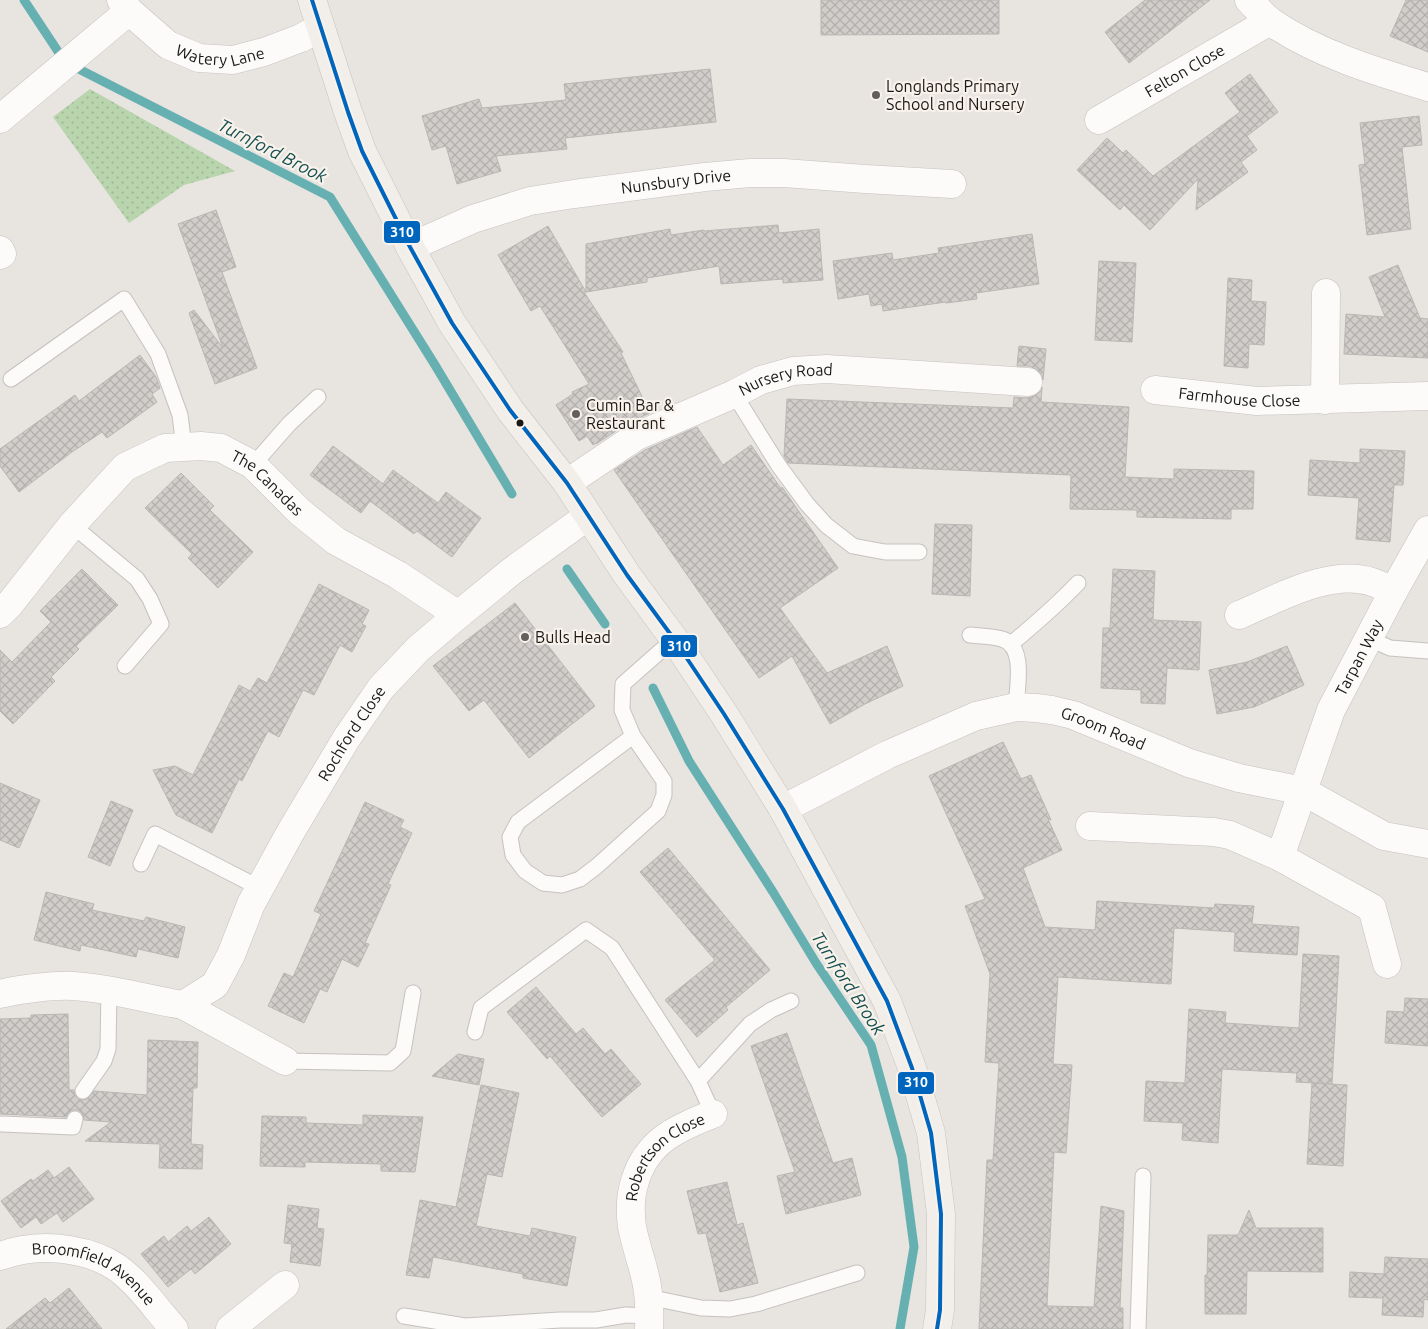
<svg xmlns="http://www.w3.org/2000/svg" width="1428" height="1329" font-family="Ubuntu,sans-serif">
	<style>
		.park { fill: url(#park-dots) }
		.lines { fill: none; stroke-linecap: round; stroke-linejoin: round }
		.stream { stroke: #66b0b1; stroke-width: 9 }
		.building { fill: url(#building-cross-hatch); stroke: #b9b6b3 }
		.service-casing { stroke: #c5c2bf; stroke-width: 17 }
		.minor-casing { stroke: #c5c2bf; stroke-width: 29 }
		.secondary-casing { stroke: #c5c2bf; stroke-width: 29 }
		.service { stroke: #fcfbfa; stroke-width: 15 }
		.minor { stroke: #fcfbfa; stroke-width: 28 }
		.secondary { stroke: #f2efea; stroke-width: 28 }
		.bus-1-casing { stroke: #f8f2eb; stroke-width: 8 }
		.bus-1 { stroke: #0065bd; stroke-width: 4 }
		.poi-dot { fill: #625f5c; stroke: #f8f2eb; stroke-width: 2 }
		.bus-dot { fill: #1a1815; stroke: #f8f2eb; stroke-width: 2 }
		.labels { text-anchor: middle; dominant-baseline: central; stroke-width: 4.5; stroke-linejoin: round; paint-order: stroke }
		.street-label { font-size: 16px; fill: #1a1815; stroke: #f8f2eb }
		.poi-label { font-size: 16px; fill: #1a1815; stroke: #f8f2eb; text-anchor: start }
		.water-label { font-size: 18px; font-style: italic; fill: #145051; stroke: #f8f2eb }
		.line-badge { stroke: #f8f2eb; stroke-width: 2 }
		.badge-label { font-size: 14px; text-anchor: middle; font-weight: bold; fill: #fff }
	</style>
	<defs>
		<pattern id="park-dots" width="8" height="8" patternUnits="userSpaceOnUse" patternTransform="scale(1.25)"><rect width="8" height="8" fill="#b9d5ad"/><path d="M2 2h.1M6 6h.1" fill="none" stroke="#9eb694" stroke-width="1.8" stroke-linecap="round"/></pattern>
		<pattern id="building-cross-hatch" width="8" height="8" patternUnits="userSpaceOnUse" patternTransform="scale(1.25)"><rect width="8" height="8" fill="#d0cdca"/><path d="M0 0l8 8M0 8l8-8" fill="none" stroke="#b2afad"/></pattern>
	</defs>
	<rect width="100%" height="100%" fill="#e8e4e0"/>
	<path class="park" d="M90 89 235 171 184 185 129 223 53 117Z"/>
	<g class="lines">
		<g class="stream">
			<path d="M24 0 65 62 330 197 435 365 512 494"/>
			<path d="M567 569 605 624"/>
			<path d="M653 688 689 761 773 892 816 963 871 1045 902 1157 914 1247 900 1329"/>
		</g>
	</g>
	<g class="building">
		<path d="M821 0H999V34L821 35Z"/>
		<path d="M1145 0H1210L1129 63 1105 32Z"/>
		<path d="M1406 0H1428V52L1390 36Z"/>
		<path d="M710 69 716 122 565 138 567 149 496 156 501 171 457 184 446 146 432 150 422 116 479 99 482 108 566 100 564 84Z"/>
		<path d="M1250 74 1278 112 1247 136 1257 150 1241 162 1248 172 1196 210 1198 179 1150 230 1124 205 1120 210 1077 170 1107 138 1123 153 1126 150 1153 176 1240 112 1225 93Z"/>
		<path d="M1419 116 1422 145 1402 147 1411 229 1367 235 1359 165 1365 164 1360 123Z"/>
		<path d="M216 210 236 267 222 272 257 368 215 384 189 313 194 310 223 348 178 224Z"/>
		<path d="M778 225 779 233 819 229 823 280 783 283V279L721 284 719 266 647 278V282L586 292V244L670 229 671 235 704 230V231Z"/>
		<path d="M548 226 586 292H584L623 352 621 353 650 413 628 423 596 444V443L593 445 587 436 579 441 556 405 573 394 572 392 589 384 540 306 531 311 498 255Z"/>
		<path d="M1032 234 1039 284 976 293 977 299 946 303V302L883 311 882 304 871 306 869 294 838 299 833 261 892 253 893 260 939 253 938 248Z"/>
		<path d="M1099 261 1136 263 1132 342 1095 340Z"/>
		<path d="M1398 265 1420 318 1428 319V358L1344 354 1346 314 1385 317 1369 277Z"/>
		<path d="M1228 278 1252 280 1251 301 1266 302 1264 345 1249 344 1248 368 1224 366Z"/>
		<path d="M1019 346 1046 349 1043 380 1042 375 1036 369 1029 366H1017Z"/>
		<path d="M140 355 156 377 160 388 152 394 157 402 107 438 102 432 72 452 19 492 0 466V449L75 395 79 401Z"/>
		<path d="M1042 387 1041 402 1129 407 1125 477 1174 479V469L1254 471 1253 509H1231V519L1137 517V510L1070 509 1071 475 788 463 784 456 787 399 1013 408 1014 397 1027 398 1034 396 1041 391Z"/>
		<path d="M697 427 723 465 751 445 782 490V487L838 568 780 608 827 673 887 646 903 686 865 704 830 724 792 656 759 678 614 470 645 450Z"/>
		<path d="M333 446 383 484 393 470 438 503 446 492 481 518 452 557 417 531 414 534 370 501 361 513 310 475Z"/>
		<path d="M1360 449 1405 451 1403 485H1394L1390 542 1356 539 1359 498 1308 495 1310 460 1360 463Z"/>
		<path d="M181 473 214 506 210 510 253 552 218 588 188 558 192 554 145 508Z"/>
		<path d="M935 524 972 525 970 596 932 594Z"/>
		<path d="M82 569 118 605 76 646 79 649 51 677 55 681 13 724 0 711V650L12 662 51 622 40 611Z"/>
		<path d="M1113 569 1155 571 1153 620 1201 622 1199 670 1167 668 1165 704 1141 703V690L1101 688 1103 628H1110Z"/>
		<path d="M319 584 369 610 362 624 366 626 352 652 340 645 314 695 303 690 279 737 268 731 242 781 239 779 212 833 176 815 153 770 175 766 193 775 239 685 250 691 258 678 267 683Z"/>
		<path d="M515 603 595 706 529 758 484 700 469 711 433 666Z"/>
		<path d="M1287 646 1304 685 1254 707 1217 714 1209 670 1247 662Z"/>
		<path d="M1003 742 1021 779 1031 775 1051 820 1048 819 1062 850 1023 868 1045 927 1095 930 1097 901 1214 908 1215 904 1254 906 1252 924 1299 927 1297 955 1234 951 1235 932 1174 928 1171 984 1058 977 1053 1064 1072 1065 1066 1153 1054 1152 1047 1306 1094 1307 1101 1206 1124 1211 1120 1308H1123V1329H979L987 1160H993L999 1063 985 1062 990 974 965 906 985 899 929 776Z"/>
		<path d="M0 783 40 800 19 848 0 840Z"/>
		<path d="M111 801 133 810 110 866 88 857Z"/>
		<path d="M365 802 404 820 400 827 412 833 388 884 391 885 365 943 369 944 358 967 342 959 327 992 320 989 304 1023 268 1006 284 973 293 977 321 914 314 911Z"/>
		<path d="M668 848 770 970 726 1007 728 1010 697 1037 665 1000 715 960 640 872Z"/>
		<path d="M46 892 94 904 92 910 144 921 146 917 185 927 178 958 138 949 136 957 81 945 80 951 34 940Z"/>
		<path d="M1303 954 1339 956 1332 1084 1296 1082 1297 1073 1222 1069 1218 1143 1182 1140 1183 1123 1144 1121 1146 1081 1185 1083 1189 1009 1226 1012 1225 1023 1299 1028Z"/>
		<path d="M536 987 576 1034 583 1028 605 1054 611 1049 641 1084 602 1117 550 1056 547 1059 507 1012Z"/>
		<path d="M1405 998 1428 999V1046L1385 1043 1387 1011 1404 1012Z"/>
		<path d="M68 1014 69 1090H74L75 1095 78 1099 82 1100 87 1099 94 1091 147 1095 148 1040 198 1042 197 1088H193L191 1144 203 1145 202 1169 159 1168 160 1144 85 1141 111 1122 84 1120 82 1113 78 1110H73L69 1112 66 1117 0 1114V1019L31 1018V1015Z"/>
		<path d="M787 1033 833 1163 852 1158 861 1195 786 1214 777 1176 795 1172 751 1046Z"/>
		<path d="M458 1054 484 1059 479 1085 432 1076Z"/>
		<path d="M1312 1083 1347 1085 1343 1166 1307 1164Z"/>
		<path d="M481 1085 519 1093 502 1177 487 1174 476 1226 530 1236 532 1228 576 1237 567 1286 523 1278V1274L433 1257 429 1278 406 1275 420 1200 456 1207Z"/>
		<path d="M363 1115 423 1117 415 1172 381 1171V1164L305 1162V1167L260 1166 262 1116 306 1117V1123L363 1125Z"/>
		<path d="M69 1167 94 1199 63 1222 57 1213 41 1224 36 1217 21 1228 1 1201 31 1179 33 1181 48 1170 54 1178Z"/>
		<path d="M727 1182 737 1225 743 1223 758 1283 720 1292 706 1233 698 1234 687 1191Z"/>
		<path d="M288 1205 319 1209 317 1228 324 1229 320 1266 290 1262 292 1244 284 1243Z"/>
		<path d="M1249 1210 1256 1228H1323V1272L1247 1271 1246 1314H1205V1275H1207L1208 1235H1238Z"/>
		<path d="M209 1217 231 1244 195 1274 191 1269 168 1287 141 1254 164 1236 168 1242 187 1226 191 1231Z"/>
		<path d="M1385 1257 1428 1259V1300L1424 1299 1423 1317 1382 1315 1383 1298 1349 1297 1350 1272 1384 1274Z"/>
		<path d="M69 1288 102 1329H6L45 1298 50 1303Z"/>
	</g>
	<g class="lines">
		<defs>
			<g id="service">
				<path d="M11 379 124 299 158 354 180 415 184 447"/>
				<path d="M734 394 779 466 807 504 826 525 853 546 885 552H919"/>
				<path d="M253 465 289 424 318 397"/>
				<path d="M72 525 137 579 150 599 161 624 125 666"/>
				<path d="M970 635C980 636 992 636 1002 639 1026 646 1017 687 1016 707"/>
				<path d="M1368 638 1390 648 1428 651"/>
				<path d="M1011 644C1035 624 1057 605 1078 583"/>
				<path d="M633 736 518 822 510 837 513 855 525 871 543 883 562 885 580 879 597 866 658 811 664 795V781L633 736 622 710 623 684 674 639"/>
				<path d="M141 864 155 834 260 888"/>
				<path d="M475 1032 481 1008 586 930 612 948 698 1081 713 1114"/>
				<path d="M285 1061 390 1063 403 1051 413 993"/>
				<path d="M698 1081 750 1024 771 1010 791 1001"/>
				<path d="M83 1091 104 1061 108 1049 109 990"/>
				<path d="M2 1124 73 1127 75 1119"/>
				<path d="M648 1297 701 1308 730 1309 756 1304 857 1273"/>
				<path d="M404 1316 465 1326 560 1320H596L626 1315 650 1316"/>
				<path d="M1138 1329 1143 1176"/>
			</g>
			<g id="minor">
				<path id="s1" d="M121 0 129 11 168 45 199 58 233 60 264 52 301 38 320 28"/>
				<path d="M1249 0C1256 7 1263 16 1271 22 1318 54 1374 71 1428 87"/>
				<path d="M0 119 129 11"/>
				<path id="s2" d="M1099 120 1270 21"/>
				<path id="s3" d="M410 247 473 219 530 201 574 194 705 177 750 173H784L865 179 952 184"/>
				<path d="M0 250 2 254 0 255"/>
				<path id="s4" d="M1155 390 1257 401 1428 396"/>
				<path d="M1325 400 1326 293"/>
				<path id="s5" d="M567 483 637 436 734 394 761 380 793 371 827 369 1028 382"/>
				<path id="s6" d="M0 614 9 605 72 525 125 467 165 448 201 446 221 448 253 465 300 512 336 541 398 575 458 615"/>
				<path d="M1239 615C1277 599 1330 568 1372 582 1379 584 1386 588 1393 592"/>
				<path id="s7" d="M783 809 887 755 976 716 1016 707 1036 708 1052 710 1073 715 1189 763 1239 778 1303 791 1384 836 1428 844"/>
				<path d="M1090 826 1214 832 1230 835 1280 857 1372 908 1387 964"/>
				<path id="s8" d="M1280 857 1331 710 1393 592 1428 530"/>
				<path id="s9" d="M0 994C20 989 53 985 73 986 110 988 146 999 183 1005L215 985 231 955 251 904 290 833 346 739 381 688 418 649 458 615 512 571 588 516"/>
				<path d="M183 1005 285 1061"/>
				<path id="s10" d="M0 1256C7 1254 15 1251 23 1250 52 1245 91 1250 116 1267 138 1282 156 1309 174 1329"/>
				<path d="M230 1329 285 1285"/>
				<path id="s11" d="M649 1329C650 1310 649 1290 644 1272 640 1257 635 1242 632 1227 630 1212 630 1196 635 1181 647 1141 677 1128 713 1114"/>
			</g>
			<path id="secondary" d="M312 0 348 112 362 151 410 247 452 323 510 410 567 483 627 575 674 639 724 714 783 809 887 1001 912 1068 931 1133 941 1214 940 1310 937 1329"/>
		</defs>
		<use href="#service" class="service-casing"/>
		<use href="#minor" class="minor-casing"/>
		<use href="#secondary" class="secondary-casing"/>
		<use href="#service" class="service"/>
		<use href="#minor" class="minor"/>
		<use href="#secondary" class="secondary"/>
		<defs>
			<path id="bus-1" d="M312 0 348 112 362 151 410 247 452 323 510 410 567 483 627 575 674 639 724 714 783 809 887 1001 912 1068 931 1133 941 1214 940 1310 937 1329"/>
		</defs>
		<use href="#bus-1" class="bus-1-casing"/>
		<use href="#bus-1" class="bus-1"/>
	</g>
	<g class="poi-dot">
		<circle cx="876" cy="95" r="5"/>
		<circle cx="576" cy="414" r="5"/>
		<circle cx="525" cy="637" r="5"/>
	</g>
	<circle class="bus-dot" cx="520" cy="423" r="4.5"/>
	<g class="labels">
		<g class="street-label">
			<text stroke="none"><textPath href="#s1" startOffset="120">Watery Lane</textPath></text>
			<text stroke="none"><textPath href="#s2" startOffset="99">Felton Close</textPath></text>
			<text stroke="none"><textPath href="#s3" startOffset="276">Nunsbury Drive</textPath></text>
			<text stroke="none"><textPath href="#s5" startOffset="245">Nursery Road</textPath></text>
			<text stroke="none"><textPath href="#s4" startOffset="85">Farmhouse Close</textPath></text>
			<text stroke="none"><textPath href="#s6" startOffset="352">The Canadas</textPath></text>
			<text stroke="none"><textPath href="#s8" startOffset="215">Tarpan Way</textPath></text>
			<text stroke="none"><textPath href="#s7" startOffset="346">Groom Road</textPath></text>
			<text stroke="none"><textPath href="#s9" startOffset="510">Rochford Close</textPath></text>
			<text stroke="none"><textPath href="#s11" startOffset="189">Robertson Close</textPath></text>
			<text stroke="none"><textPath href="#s10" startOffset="102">Broomfield Avenue</textPath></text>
		</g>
		<g class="poi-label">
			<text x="886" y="86">Longlands Primary<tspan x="886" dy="18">School and Nursery</tspan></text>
			<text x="586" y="405">Cumin Bar &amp;<tspan x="586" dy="18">Restaurant</tspan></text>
			<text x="535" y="637">Bulls Head</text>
		</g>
		<g class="water-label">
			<text transform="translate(273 150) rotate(27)">Turnford Brook</text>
			<text transform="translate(849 983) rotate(57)">Turnford Brook</text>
		</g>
	</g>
	<g class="line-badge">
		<rect x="383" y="220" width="38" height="24" rx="5" fill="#0065bd"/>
		<rect x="660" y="634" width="38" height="24" rx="5" fill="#0065bd"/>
		<rect x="897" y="1071" width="38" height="24" rx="5" fill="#0065bd"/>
	</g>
	<g class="badge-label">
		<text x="402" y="237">310</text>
		<text x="679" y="651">310</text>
		<text x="916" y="1087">310</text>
	</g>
</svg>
